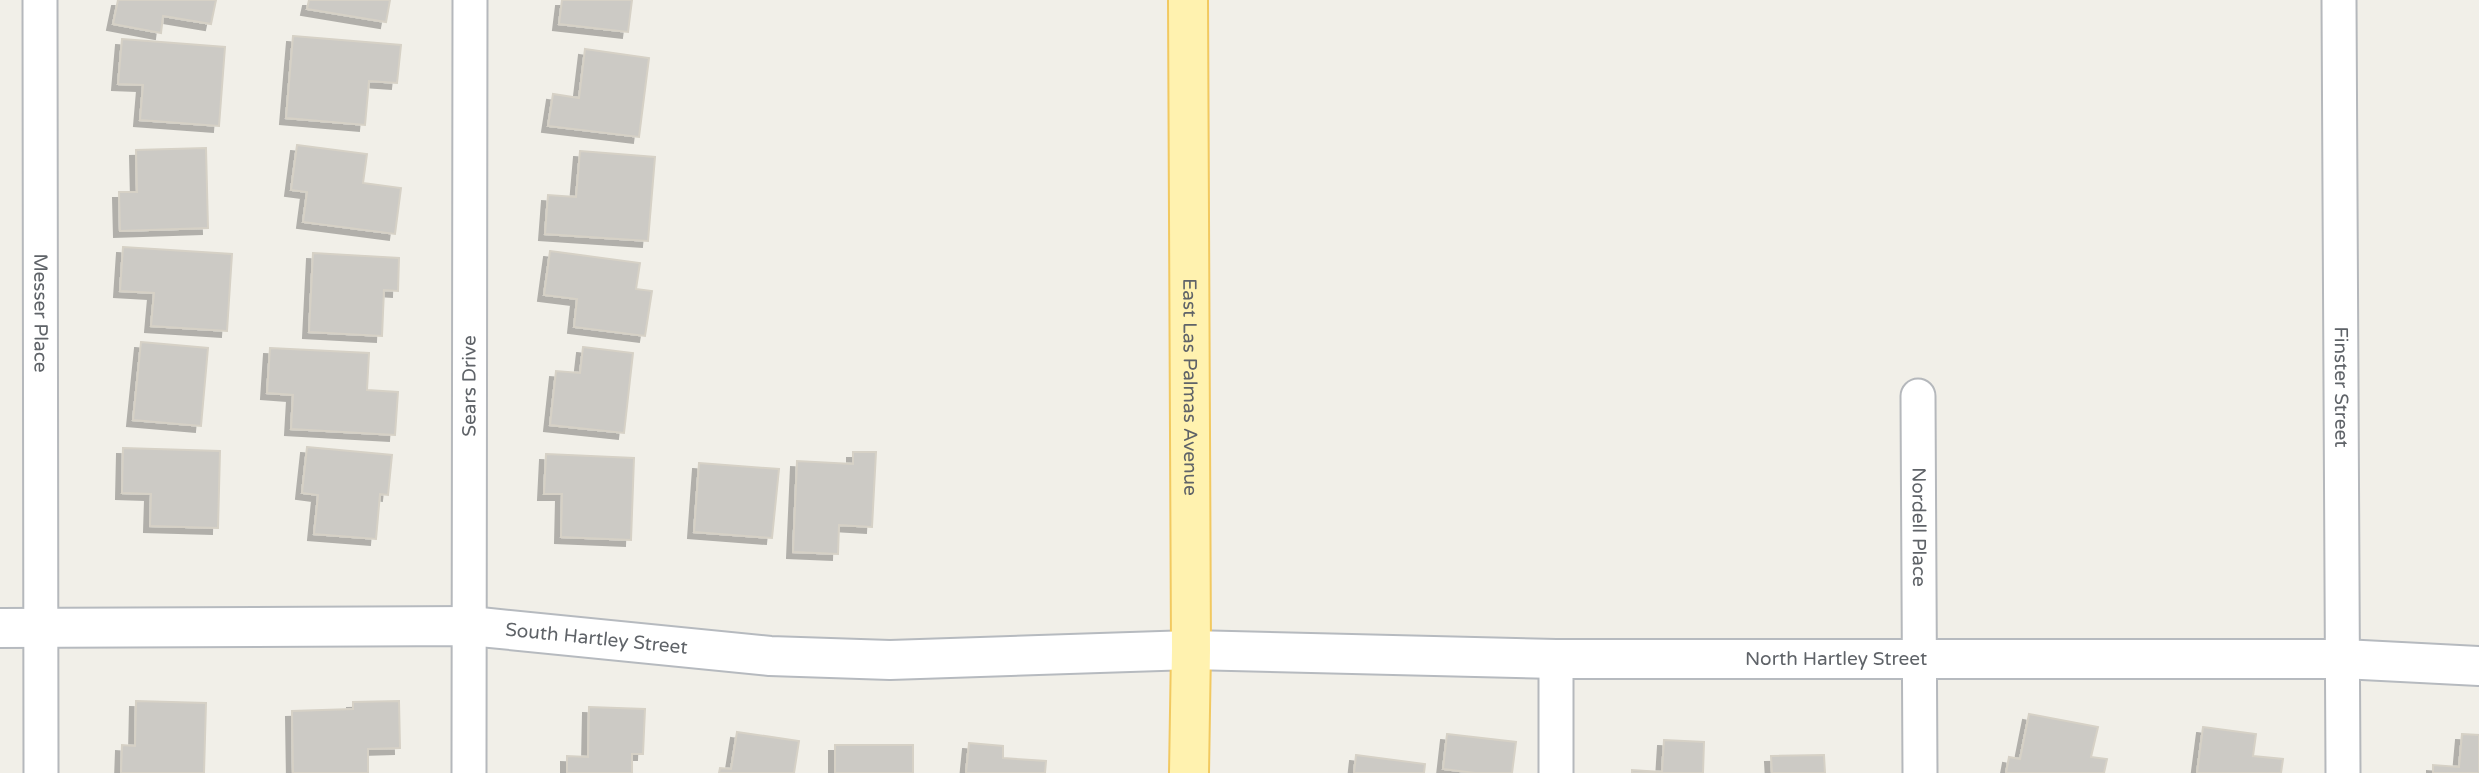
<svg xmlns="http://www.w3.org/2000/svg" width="2479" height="773" font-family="'Varela Round',sans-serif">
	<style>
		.building { fill: #cccac5; stroke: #d6d1c6; stroke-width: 2; filter: url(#shadow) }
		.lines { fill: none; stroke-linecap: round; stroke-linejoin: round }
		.street-casing { stroke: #b5b8bc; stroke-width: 37 }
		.secondary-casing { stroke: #b6babf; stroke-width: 42 }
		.primary-casing { stroke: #f2c960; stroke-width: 42 }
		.street { stroke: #fff; stroke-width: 33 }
		.secondary { stroke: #fff; stroke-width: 38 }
		.primary { stroke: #fff2af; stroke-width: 38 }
		.labels { text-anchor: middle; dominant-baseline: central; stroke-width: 6; stroke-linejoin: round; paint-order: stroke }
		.street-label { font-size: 19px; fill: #5f6368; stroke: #fff }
	</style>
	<defs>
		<filter id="shadow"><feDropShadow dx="-6" dy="6" stdDeviation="0" flood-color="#0004"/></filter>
	</defs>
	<rect width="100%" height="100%" fill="#f1efe8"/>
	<g class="building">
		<path d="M118 0H216L211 24 163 16 161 33 113 24Z"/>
		<path d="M309 0H390L386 22 307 9Z"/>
		<path d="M562 0H632L628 32 559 24Z"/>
		<path d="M293 36 401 45 397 83 369 81 365 125 286 118Z"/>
		<path d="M122 39 225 47 219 126 140 120 143 85 118 84Z"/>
		<path d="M585 49 649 58 639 137 548 126 553 94 579 98Z"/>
		<path d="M297 145 367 154 363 183 401 188 395 234 303 222 307 192 291 190Z"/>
		<path d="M206 148 208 228 120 231 119 192H137L136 150Z"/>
		<path d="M580 151 655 157 648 241 545 234 548 195 576 197Z"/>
		<path d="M123 247 232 254 227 331 151 326 154 293 120 291Z"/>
		<path d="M550 251 640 263 636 289 652 291 645 336 574 327 577 299 544 295Z"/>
		<path d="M313 253 399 258 398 291 384 290 382 336 309 332Z"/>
		<path d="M141 342 208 348 201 426 133 420Z"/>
		<path d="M583 347 633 353 624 433 550 425 556 371 580 373Z"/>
		<path d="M270 348 369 353 367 390 398 392 395 435 291 429 293 395 267 393Z"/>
		<path d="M307 447 392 455 388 495 380 494 376 539 314 534 318 495 302 493Z"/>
		<path d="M123 448 220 451 218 528 150 526 151 494 122 493Z"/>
		<path d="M853 452H876L872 527 839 525 838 554 793 552 797 461 853 464Z"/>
		<path d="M546 454 634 458 631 540 561 537 562 494H544Z"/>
		<path d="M699 463 779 469 772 538 694 532Z"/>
		<path d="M136 701 206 703 204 773H121L122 745 135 746Z"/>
		<path d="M399 701 400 748 368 749V773H293L292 711 353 709V702Z"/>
		<path d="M589 707 645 709 643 754H632V773H567V756L588 757Z"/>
		<path d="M2029 714 2098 727 2091 757 2107 759 2104 773H2006L2009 757 2020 759Z"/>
		<path d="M2203 727 2256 734 2253 756 2283 759 2281 773H2197Z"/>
		<path d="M737 732 799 741 794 773H719L720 768 731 769Z"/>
		<path d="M1447 734 1516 742 1512 773H1475L1443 769Z"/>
		<path d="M2462 734 2479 735V773H2433V765L2459 767Z"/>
		<path d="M1664 740 1704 742 1703 773H1632V770L1662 772Z"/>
		<path d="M969 743 1003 746V758L1046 761 1045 773H966Z"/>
		<rect x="835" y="745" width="78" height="28"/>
		<path d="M1356 755 1425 764 1424 773H1354Z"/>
		<path d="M1824 755 1825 773H1772L1771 756Z"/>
	</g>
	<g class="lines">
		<defs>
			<g id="street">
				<path id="s1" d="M40 0 41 773"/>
				<path id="s2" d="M2339 0 2343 773"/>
				<path id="s3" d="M1918 396 1920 773"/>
				<path id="s4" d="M469 773 470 0"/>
				<path d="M1556 773V659"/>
			</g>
			<g id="secondary">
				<path id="s5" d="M0 628 470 626 770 656 890 660 1191 650 1556 659H2343L2479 666"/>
			</g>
			<g id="primary">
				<path id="s6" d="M1188 0 1191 650 1189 773"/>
			</g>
		</defs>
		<use href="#street" class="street-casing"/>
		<use href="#secondary" class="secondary-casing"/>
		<use href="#primary" class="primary-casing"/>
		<use href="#street" class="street"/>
		<use href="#secondary" class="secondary"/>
		<use href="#primary" class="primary"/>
	</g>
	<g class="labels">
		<g class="street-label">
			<text stroke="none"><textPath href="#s1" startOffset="313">Messer Place</textPath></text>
			<text stroke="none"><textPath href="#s2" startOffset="387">Finster Street</textPath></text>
			<text stroke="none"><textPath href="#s4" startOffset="387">Sears Drive</textPath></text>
			<text stroke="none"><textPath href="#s6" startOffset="387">East Las Palmas Avenue</textPath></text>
			<text stroke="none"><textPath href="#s3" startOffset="131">Nordell Place</textPath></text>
			<text stroke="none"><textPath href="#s5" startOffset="597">South Hartley Street</textPath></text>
			<text stroke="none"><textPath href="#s5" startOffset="1838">North Hartley Street</textPath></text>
		</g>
	</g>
</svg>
